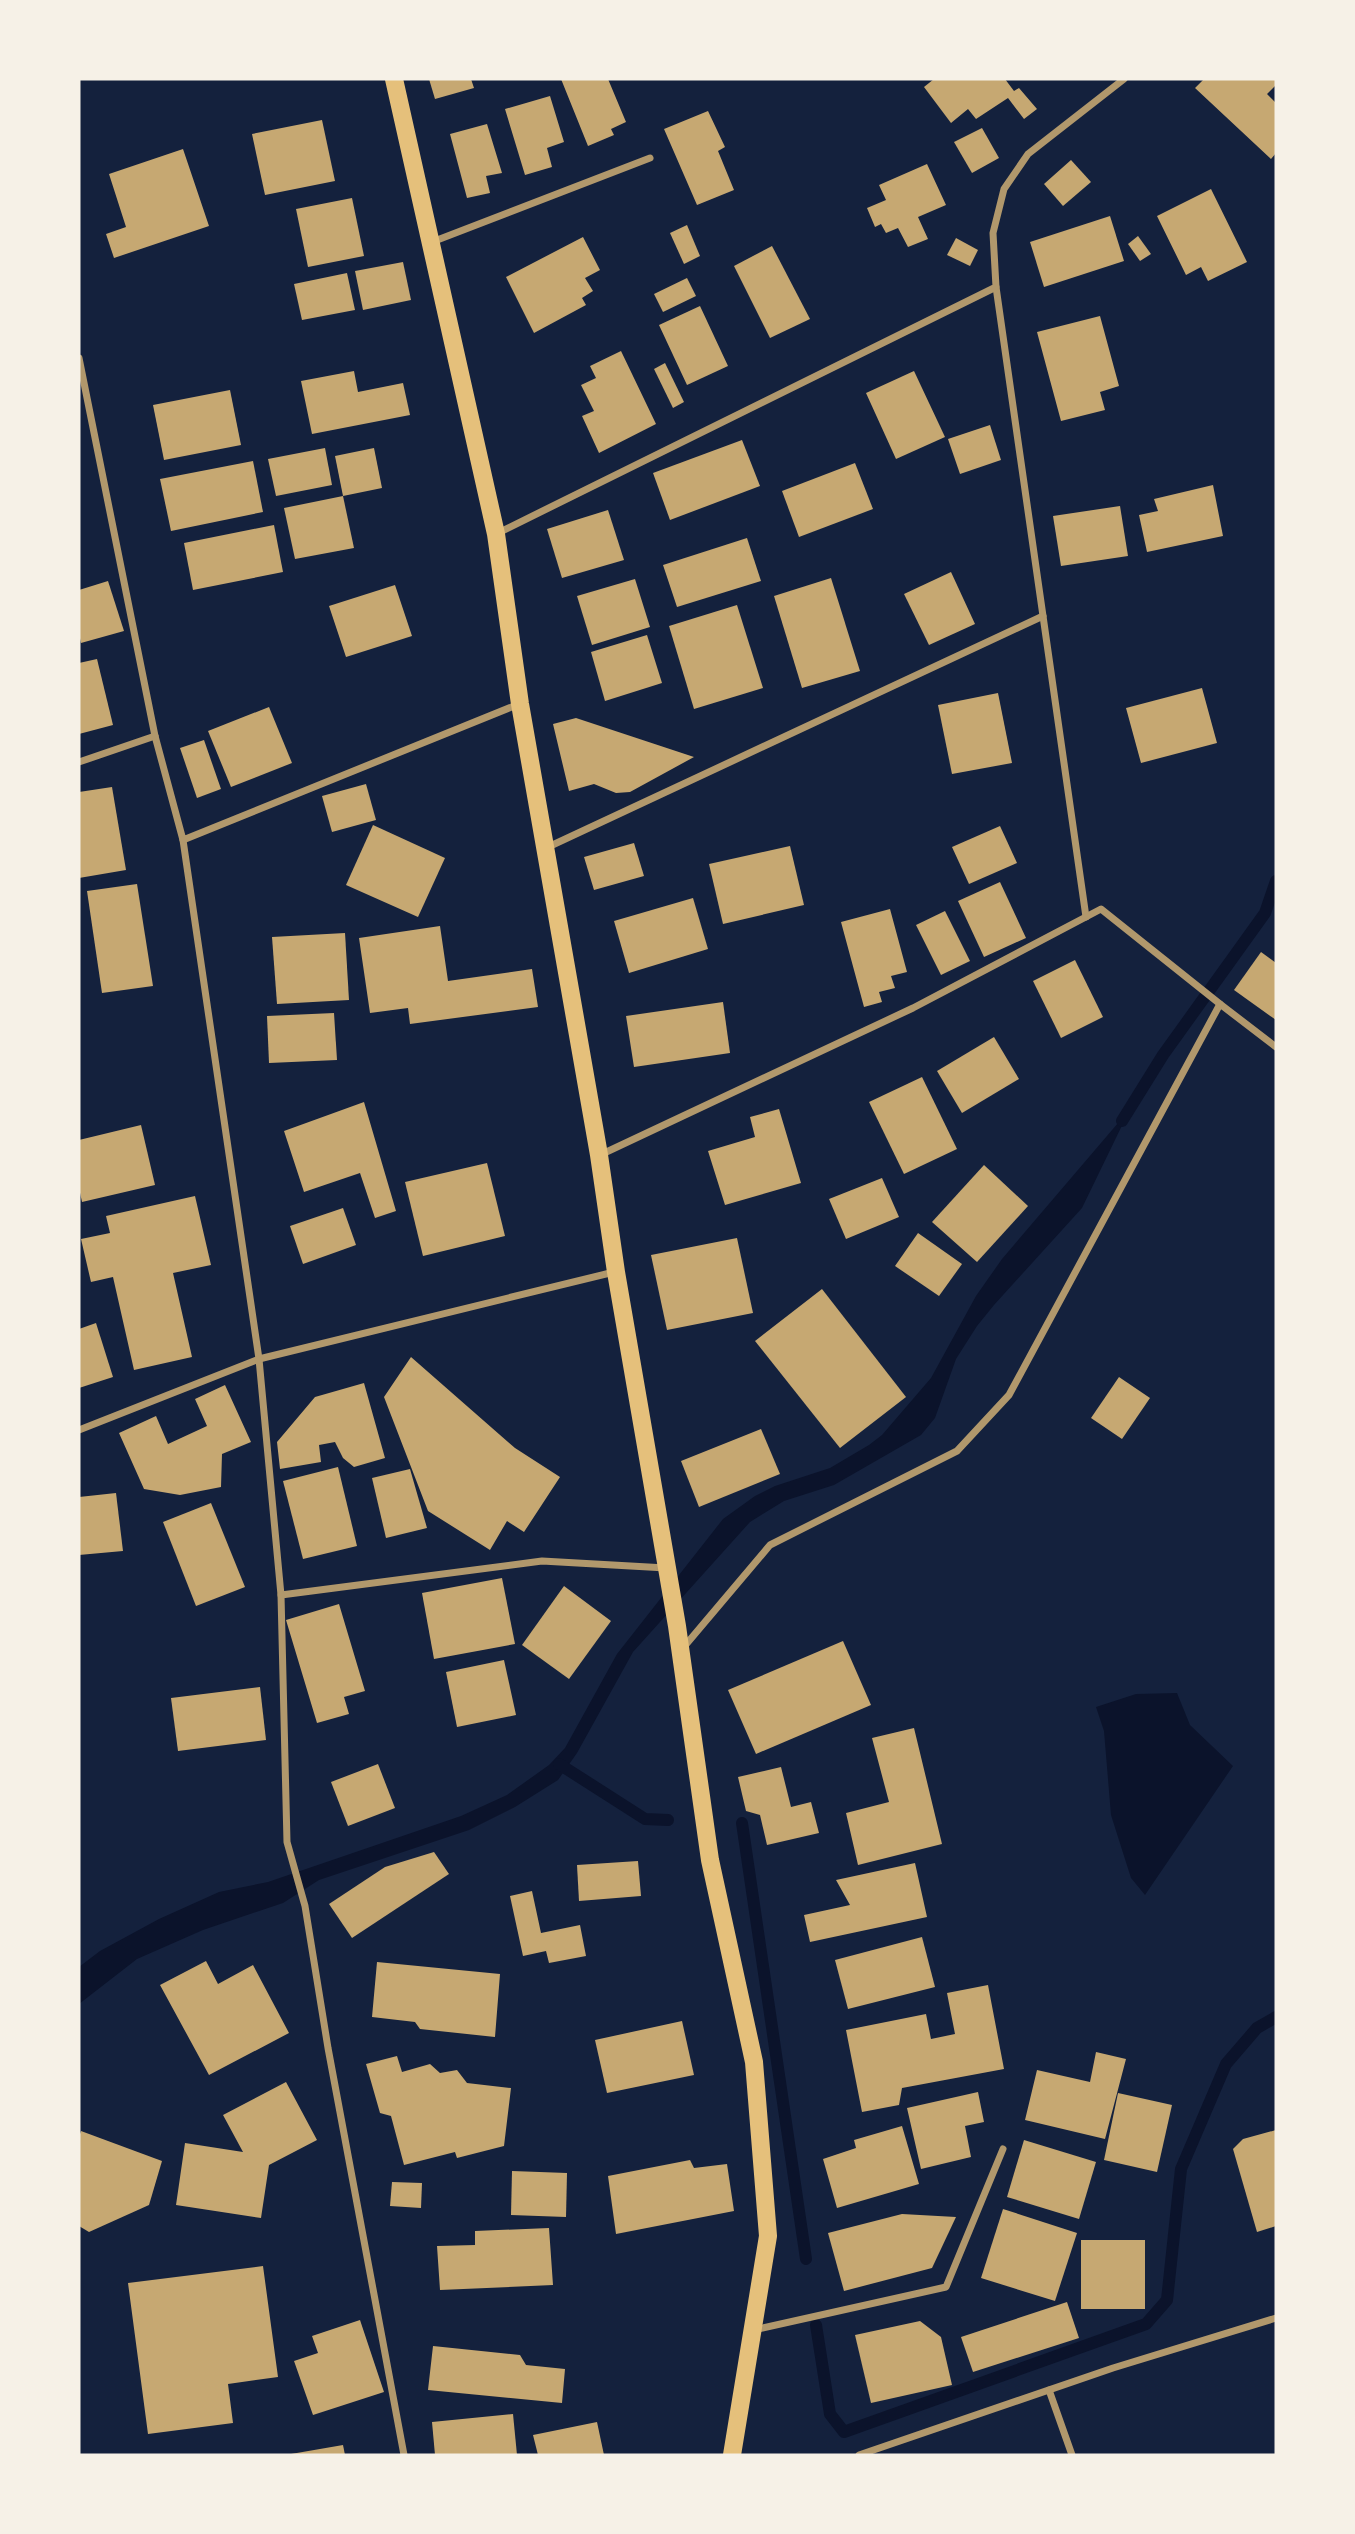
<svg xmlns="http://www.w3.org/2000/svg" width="1355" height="2534" font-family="'Roboto Serif',serif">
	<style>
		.water { fill: #0b132b }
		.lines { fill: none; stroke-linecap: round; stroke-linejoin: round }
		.stream { stroke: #0b132b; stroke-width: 12 }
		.building { fill: #c6a872 }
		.minor { stroke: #b1986c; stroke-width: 7 }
		.primary { stroke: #e5c07b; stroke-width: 18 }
	</style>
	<rect width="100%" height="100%" fill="#14213d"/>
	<g class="water">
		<path d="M1130 1109 1082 1208 994 1305 977 1326 956 1359 935 1418 921 1435 834 1485 784 1501 750 1522 633 1652 577 1753 558 1780 515 1807 469 1830 319 1880 283 1903 203 1930 137 1959 79 2004V1967L100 1951 159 1919 219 1892 268 1882 461 1816 507 1795 549 1765 565 1748 617 1654 723 1519 755 1496 775 1486 830 1468 869 1445 882 1435 931 1378 976 1296 1002 1259Z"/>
		<path d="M1177 1693 1190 1725 1233 1766 1145 1895 1131 1878 1111 1815 1104 1731 1096 1707 1136 1694Z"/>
	</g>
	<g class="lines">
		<g class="stream">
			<path d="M1122 1121 1163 1055 1265 913 1276 881"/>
			<path d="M559 1764 645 1819 668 1820"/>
			<path d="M742 1823 806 2259"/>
			<path d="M816 2325 830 2414 844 2432 1146 2324 1167 2300 1181 2169 1226 2064 1257 2028 1276 2017"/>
		</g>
	</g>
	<g class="building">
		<path d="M429 79H471L474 88 435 99Z"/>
		<path d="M561 79H608L626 122 611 129 614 135 588 146Z"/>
		<path d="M934 79H1005L1014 91 1019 88 1037 109 1024 119 1008 98 976 119 968 109 951 123 924 87Z"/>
		<path d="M1204 79H1276V85L1267 94 1276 103V153L1271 159 1195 88Z"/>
		<path d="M550 96 564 142 547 148 552 167 525 175 505 109Z"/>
		<path d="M708 111 725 147 718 151 734 190 697 205 664 129Z"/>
		<path d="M322 120 335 181 265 195 252 134Z"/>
		<path d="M487 124 502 173 486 176 490 193 467 198 450 134Z"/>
		<path d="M982 128 999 158 972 173 954 142Z"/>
		<path d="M183 149 209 226 114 258 106 234 126 227 109 174Z"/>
		<path d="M1071 160 1091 182 1063 206 1044 184Z"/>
		<path d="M927 164 946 205 918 217 928 239 908 247 898 228 886 233 881 224 875 227 867 208 886 200 879 185Z"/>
		<path d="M1211 189 1247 262 1208 281 1201 267 1186 275 1157 216Z"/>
		<path d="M352 198 364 256 308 267 296 209Z"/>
		<path d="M1110 216 1124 261 1044 287 1030 242Z"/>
		<path d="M687 225 700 256 684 264 670 233Z"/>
		<path d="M1138 236 1151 254 1140 261 1128 244Z"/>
		<path d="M583 237 600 270 585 278 593 291 582 298 586 305 534 333 506 277Z"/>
		<path d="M956 238 978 250 970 266 947 255Z"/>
		<path d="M772 246 810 319 770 338 734 266Z"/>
		<path d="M403 262 411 300 363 310 355 271Z"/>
		<path d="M347 273 355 310 302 320 294 284Z"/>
		<path d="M687 278 696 296 663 312 654 294Z"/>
		<path d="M700 306 728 366 687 385 659 325Z"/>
		<path d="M1100 316 1119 386 1100 392 1105 410 1061 421 1037 332Z"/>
		<path d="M621 351 656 424 599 453 582 416 594 411 581 385 596 378 590 366Z"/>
		<path d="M665 363 684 402 673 408 654 369Z"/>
		<path d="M354 371 358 392 403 383 410 415 312 434 301 381Z"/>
		<path d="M914 371 945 437 896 459 866 393Z"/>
		<path d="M230 390 241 445 164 460 153 405Z"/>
		<path d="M990 425 1001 460 960 474 948 439Z"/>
		<path d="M742 440 760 486 670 520 653 473Z"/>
		<path d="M325 448 332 485 276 496 268 459Z"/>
		<path d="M374 448 382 488 343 496 335 456Z"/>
		<path d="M253 461 263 512 171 531 160 479Z"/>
		<path d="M855 463 873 509 799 537 782 491Z"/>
		<path d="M1213 485 1223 536 1147 552 1139 515 1158 511 1154 499Z"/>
		<path d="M343 496 354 548 295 559 284 508Z"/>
		<path d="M1120 506 1128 556 1061 566 1053 516Z"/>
		<path d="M608 510 624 560 562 578 547 529Z"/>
		<path d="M274 525 283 572 193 590 184 543Z"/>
		<path d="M747 538 761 581 677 607 663 565Z"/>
		<path d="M951 572 975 624 929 645 904 594Z"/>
		<path d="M831 578 860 671 802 688 774 596Z"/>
		<path d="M635 579 650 627 592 645 577 596Z"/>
		<path d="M108 581 124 631 81 643 79 634V590Z"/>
		<path d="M395 585 412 636 346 657 329 606Z"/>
		<path d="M737 605 763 688 694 709 669 626Z"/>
		<path d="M647 635 662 683 605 701 591 652Z"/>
		<path d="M97 659 113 725 79 734V663Z"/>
		<path d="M1202 688 1217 743 1141 763 1126 708Z"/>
		<path d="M998 693 1012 763 952 774 938 705Z"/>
		<path d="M269 707 292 763 231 787 208 731Z"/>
		<path d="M576 718 694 757 630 792 616 793 594 784 569 791 553 724Z"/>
		<path d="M204 740 221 789 197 798 180 748Z"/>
		<path d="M366 784 376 820 332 832 322 796Z"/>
		<path d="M112 787 126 870 79 878V792Z"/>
		<path d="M373 825 445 858 418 917 346 885Z"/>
		<path d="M1000 826 1017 863 969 884 952 847Z"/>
		<path d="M634 843 644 876 594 890 584 857Z"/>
		<path d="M790 846 804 905 723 924 709 864Z"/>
		<path d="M1000 882 1026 938 984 957 958 901Z"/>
		<path d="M137 884 153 986 102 993 87 891Z"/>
		<path d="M693 898 708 949 629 973 614 921Z"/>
		<path d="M890 909 907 972 891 976 895 988 879 992 882 1002 864 1007 841 922Z"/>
		<path d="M945 911 970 961 941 975 916 925Z"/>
		<path d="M440 926 448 981 532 969 538 1007 410 1024 408 1008 370 1013 359 938Z"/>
		<path d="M345 933 349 1000 277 1004 272 937Z"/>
		<path d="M1261 952 1276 963V1020L1234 990Z"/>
		<path d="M1075 960 1103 1017 1061 1038 1033 981Z"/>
		<path d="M723 1002 730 1053 634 1067 626 1016Z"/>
		<path d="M334 1013 337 1060 269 1063 267 1016Z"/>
		<path d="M994 1037 1019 1079 962 1113 937 1071Z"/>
		<path d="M922 1077 957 1149 904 1174 869 1102Z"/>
		<path d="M364 1102 396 1211 375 1218 360 1173 304 1192 284 1131Z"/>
		<path d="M779 1109 801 1183 725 1205 708 1151 755 1137 750 1117Z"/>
		<path d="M141 1125 155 1185 82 1202 79 1188V1140Z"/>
		<path d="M487 1163 505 1236 423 1256 405 1182Z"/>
		<path d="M984 1165 1028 1206 977 1262 932 1222Z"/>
		<path d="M882 1178 899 1217 846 1239 829 1199Z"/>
		<path d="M195 1196 211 1265 173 1273 192 1357 134 1370 113 1277 91 1282 81 1239 110 1233 106 1216Z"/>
		<path d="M343 1208 356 1245 303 1264 290 1226Z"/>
		<path d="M918 1233 962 1264 939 1296 895 1266Z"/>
		<path d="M737 1238 753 1313 667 1330 651 1255Z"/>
		<path d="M822 1289 906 1397 840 1448 755 1341Z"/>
		<path d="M96 1323 113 1377 79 1388V1329Z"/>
		<path d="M411 1357 515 1448 560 1477 524 1532 507 1521 490 1550 428 1511 384 1397Z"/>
		<path d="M1119 1377 1150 1398 1122 1439 1091 1418Z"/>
		<path d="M364 1383 385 1458 354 1467 343 1458 335 1442 319 1445 321 1462 280 1469 277 1442 315 1397Z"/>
		<path d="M225 1385 251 1442 222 1454 221 1487 180 1495 144 1489 119 1433 156 1416 168 1444 207 1426 195 1399Z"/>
		<path d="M761 1429 780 1474 699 1507 681 1461Z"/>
		<path d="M338 1467 357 1546 303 1559 283 1481Z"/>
		<path d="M410 1469 427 1528 386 1538 372 1478Z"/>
		<path d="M116 1493 123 1551 79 1555V1497Z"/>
		<path d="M211 1503 245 1587 196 1606 163 1522Z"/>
		<path d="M502 1578 515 1644 434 1659 422 1593Z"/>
		<path d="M564 1586 611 1621 569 1679 522 1645Z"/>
		<path d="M339 1604 365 1691 344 1697 349 1714 317 1723 286 1620Z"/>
		<path d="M843 1641 871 1705 756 1754 728 1690Z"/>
		<path d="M504 1660 516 1715 457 1727 446 1672Z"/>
		<path d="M260 1687 266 1740 178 1751 171 1698Z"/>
		<path d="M914 1728 942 1844 858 1865 846 1813 889 1802 872 1738Z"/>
		<path d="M378 1764 395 1808 348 1826 331 1782Z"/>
		<path d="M781 1767 791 1807 811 1802 819 1833 767 1845 760 1815 746 1811 738 1777Z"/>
		<path d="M434 1852 449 1874 352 1938 329 1904 385 1867Z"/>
		<path d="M638 1861 641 1896 579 1901 577 1865Z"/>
		<path d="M915 1863 927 1917 810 1942 804 1915 850 1905 836 1880Z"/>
		<path d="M532 1891 541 1933 580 1925 586 1956 549 1963 546 1951 523 1956 510 1896Z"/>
		<path d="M922 1937 935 1987 848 2009 835 1960Z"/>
		<path d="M206 1961 218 1984 253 1965 289 2033 209 2075 160 1985Z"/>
		<path d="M377 1962 500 1974 495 2037 420 2029 415 2022 372 2017Z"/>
		<path d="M988 1985 1004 2069 902 2088 899 2105 862 2112 846 2030 926 2014 931 2039 955 2034 947 1993Z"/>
		<path d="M682 2021 694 2075 607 2093 595 2040Z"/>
		<path d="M1096 2052 1126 2059 1105 2139 1025 2120 1037 2070 1090 2082Z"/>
		<path d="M397 2056 402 2072 430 2064 440 2073 457 2070 467 2083 511 2088 504 2146 457 2158 455 2152 404 2165 391 2116 380 2113 366 2064Z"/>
		<path d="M286 2082 317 2140 269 2165 261 2218 176 2205 185 2143 243 2152 223 2115Z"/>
		<path d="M978 2092 984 2122 965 2126 971 2157 921 2169 907 2108Z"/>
		<path d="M1118 2093 1172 2105 1157 2172 1104 2160Z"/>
		<path d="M902 2126 919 2184 837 2208 823 2159 856 2148 854 2140Z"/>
		<path d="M1276 2130V2226L1257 2232 1233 2149 1243 2139Z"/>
		<path d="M81 2131 162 2161 149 2205 89 2232 79 2226V2137Z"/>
		<path d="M1024 2140 1096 2162 1079 2219 1007 2197Z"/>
		<path d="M690 2160 694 2168 727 2164 734 2211 616 2234 608 2176Z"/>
		<path d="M512 2171 567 2173 566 2217 511 2215Z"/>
		<path d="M392 2182 422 2183 421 2208 390 2206Z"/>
		<path d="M1003 2209 1077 2233 1055 2301 981 2278Z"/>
		<path d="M902 2214 956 2217 932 2268 844 2291 828 2233Z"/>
		<path d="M549 2228 553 2285 440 2290 437 2246 475 2245V2231Z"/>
		<rect x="1081" y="2240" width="64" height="69"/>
		<path d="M263 2266 278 2377 228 2384 233 2423 148 2434 128 2283Z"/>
		<path d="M1067 2302 1079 2338 973 2372 961 2337Z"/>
		<path d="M360 2320 384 2392 313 2415 294 2361 318 2353 312 2336Z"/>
		<path d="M920 2321 941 2337 952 2385 871 2403 855 2335Z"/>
		<path d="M433 2346 520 2355 526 2365 565 2369 562 2403 428 2390Z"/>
		<path d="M513 2414 517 2455H435L432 2422Z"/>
		<path d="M597 2422 604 2455H538L533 2435Z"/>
		<path d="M343 2445 345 2455H291V2454Z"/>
	</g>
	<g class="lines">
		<g class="minor">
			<path d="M432 242 650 158"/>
			<path d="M996 287 1086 917"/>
			<path d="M79 358 155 736 183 840 519 704"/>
			<path d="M496 534 996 287 993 233 1004 189 1028 154 1124 79"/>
			<path d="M79 762 155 736"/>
			<path d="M183 840 259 1359 281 1595 542 1561 666 1568"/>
			<path d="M546 848 1043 616"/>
			<path d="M600 1155 913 1008 1101 909 1220 1004"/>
			<path d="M79 1430 259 1359 614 1272"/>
			<path d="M281 1595 287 1842 305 1906 328 2048 404 2455"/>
			<path d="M683 1648 770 1545 957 1451 1009 1395 1220 1004 1276 1047"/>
			<path d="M754 2330 946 2287 1003 2149"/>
			<path d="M1049 2390 1072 2455"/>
			<path d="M859 2455 1113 2368 1276 2318"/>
		</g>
		<path class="primary" d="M394 79 496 534 520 704 599 1155 616 1272 677 1626 710 1860 754 2062 768 2236 732 2455"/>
	</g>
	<rect width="1355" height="2534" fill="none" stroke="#f6f1e7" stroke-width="161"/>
</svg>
